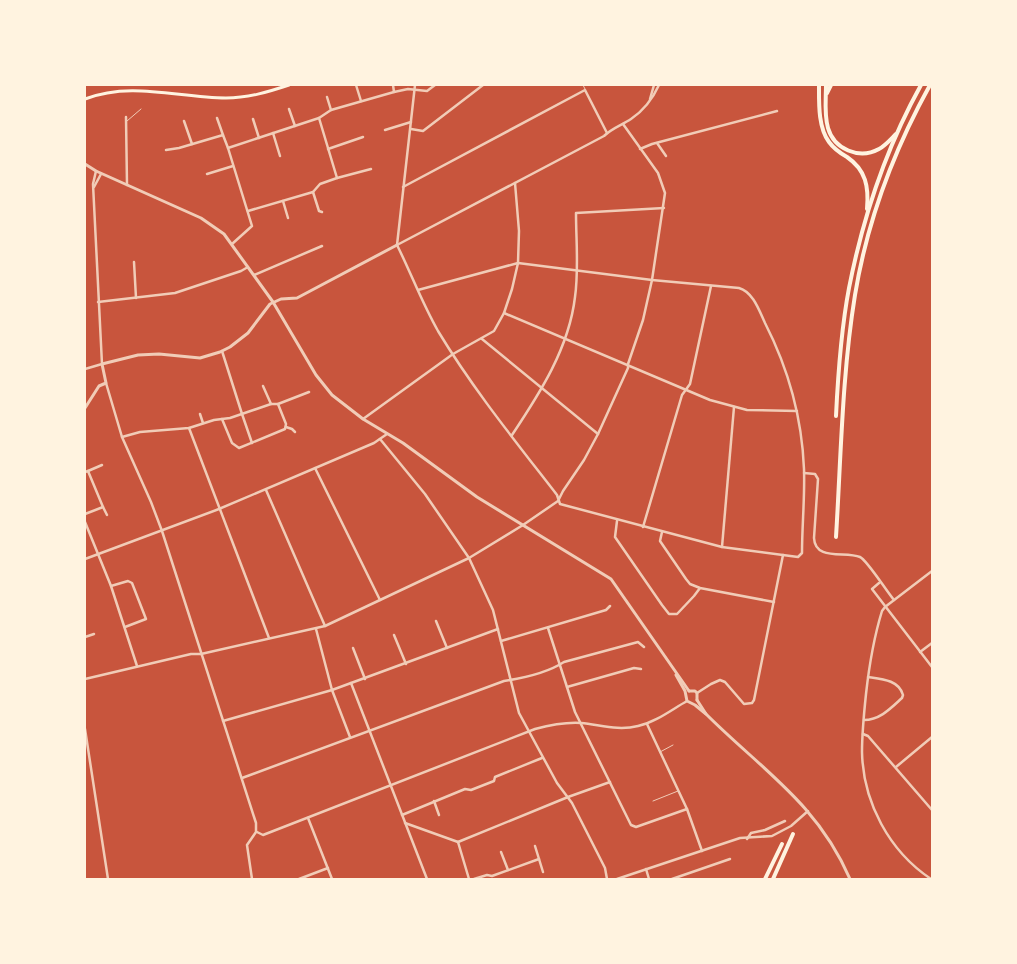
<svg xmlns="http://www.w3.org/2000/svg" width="1017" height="964" font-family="'Varela Round',sans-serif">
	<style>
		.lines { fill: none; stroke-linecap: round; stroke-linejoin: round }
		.service { stroke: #f1ccb7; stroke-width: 1 }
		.minor { stroke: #f1ccb7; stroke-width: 2.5 }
		.tertiary { stroke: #f1ccb7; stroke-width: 3 }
		.secondary { stroke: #fff3e0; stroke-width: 3 }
		.trunk { stroke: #fff3e0; stroke-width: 4 }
	</style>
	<rect width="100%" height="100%" fill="#c8553d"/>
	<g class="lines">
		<g class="service">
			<path d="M583 85 585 89"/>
			<path d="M127 121 141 109"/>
			<path d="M660 752 673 745"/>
			<path d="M653 801 678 791"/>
		</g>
		<g class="minor">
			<path d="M356 85 361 101"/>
			<path d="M393 85 394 92"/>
			<path d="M415 85 397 245C411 273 422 303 438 331 473 389 516 442 557 495L560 504 722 547 798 557 802 553C802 525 805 497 804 469 802 419 788 368 765 323 759 310 753 292 739 288L652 280 518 263 418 290"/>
			<path d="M327 97 331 110"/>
			<path d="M650 99 654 85"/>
			<path d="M289 109 295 126"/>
			<path d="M126 117 127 185"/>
			<path d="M217 118 223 135"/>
			<path d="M253 119 259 138"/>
			<path d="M184 121 192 144"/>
			<path d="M411 129 423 131 483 85"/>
			<path d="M385 130 411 122"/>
			<path d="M273 133 280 156"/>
			<path d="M657 143 666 156"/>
			<path d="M328 149 363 137"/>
			<path d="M640 149 652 144 777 111"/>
			<path d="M166 150 179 148 223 135 228 148"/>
			<path d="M207 174 233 166"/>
			<path d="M337 178 371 169"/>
			<path d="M94 187 101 174"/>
			<path d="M403 187 585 90 607 133"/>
			<path d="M313 192 319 211 322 212"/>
			<path d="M283 201 288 218"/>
			<path d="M248 211 313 192 320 184 337 178 319 118"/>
			<path d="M232 244 252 226 228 148 319 118 331 110 394 92 408 89 427 91 435 85"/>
			<path d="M397 245 604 136C612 128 622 125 631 119 643 111 653 98 659 85"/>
			<path d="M134 262 136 298"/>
			<path d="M254 275 322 246"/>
			<path d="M98 302 175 293 241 271 248 267"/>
			<path d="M504 313 710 400 747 410 797 411"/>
			<path d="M482 339 598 434"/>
			<path d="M222 351 242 414 252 443"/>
			<path d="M85 369 102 364 93 184 96 171"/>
			<path d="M106 383 122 437 151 502 162 531 256 823V832L247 845 252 879"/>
			<path d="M263 386 271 404"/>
			<path d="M200 414 203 423"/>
			<path d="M222 419 232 443 239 448 285 429 286 424 278 404"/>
			<path d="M363 419 453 354 494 331 504 313 512 289 518 263 519 231 515 183"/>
			<path d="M286 427 292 429 295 432"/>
			<path d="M189 428 269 638"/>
			<path d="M512 435C540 393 569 348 575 297 579 269 576 240 576 213L664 208"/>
			<path d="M122 437 140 432 189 428 214 420 230 418 271 404H278L309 392"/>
			<path d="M380 439 425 494 469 558 493 610 519 713 557 783 572 803 605 868 607 879"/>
			<path d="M315 468 380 600"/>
			<path d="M88 471 102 465"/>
			<path d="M85 472 88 471 103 507 85 514"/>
			<path d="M804 473 815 474 818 479 814 538C815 561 845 551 860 557 867 560 887 592 894 600"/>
			<path d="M266 490 325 626"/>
			<path d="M559 499 563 491 584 460 598 434 628 368V364L643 320 652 280 665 193 658 173 623 124"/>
			<path d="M103 507 107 515"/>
			<path d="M617 521 615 537 662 605 669 614H677L694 596 700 588"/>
			<path d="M85 522 111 586 137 666"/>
			<path d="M643 527 682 395 690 384 711 286"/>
			<path d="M662 532 660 541 686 579 690 584 700 588 774 602"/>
			<path d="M722 547 734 407"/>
			<path d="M85 559 219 509 374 443 387 434"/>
			<path d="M879 583 872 589 932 667"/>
			<path d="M111 586 128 581 132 583 146 619 125 627"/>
			<path d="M436 621 447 648"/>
			<path d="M548 628 575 712 631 825 636 827 687 809"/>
			<path d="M316 629 332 690 350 737"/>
			<path d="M394 635 406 664"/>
			<path d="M85 637 94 634"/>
			<path d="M501 641 606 610 610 606"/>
			<path d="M353 648 365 679"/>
			<path d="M920 652 932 643"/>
			<path d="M85 679 191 654H201L325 626 469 558 523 525 558 501"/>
			<path d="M351 683 427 879"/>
			<path d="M567 687 634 668 641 669"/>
			<path d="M697 693 711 684 720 680 725 682 744 704 752 703 754 700 783 555"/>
			<path d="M864 720C880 720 891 708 902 698L903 695C899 680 882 679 868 677"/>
			<path d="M223 721 332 690 498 629"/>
			<path d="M647 724 687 809 702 851"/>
			<path d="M85 729 108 879"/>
			<path d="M863 734 868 736 932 810"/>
			<path d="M896 767 932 737"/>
			<path d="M242 778 504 681C524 678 547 673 564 662L638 642 644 647"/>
			<path d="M434 801 439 815"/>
			<path d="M402 815 465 789 471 790 494 781 495 777 542 758"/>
			<path d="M308 818 332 879"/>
			<path d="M405 823 458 842"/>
			<path d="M257 832 263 835 535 729C550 725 565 722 581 723 601 725 618 731 638 726 656 722 671 710 687 701"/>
			<path d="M747 839 751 833 765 830 785 821"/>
			<path d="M458 842 568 797 610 782"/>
			<path d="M458 842 469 879"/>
			<path d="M535 846 543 872"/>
			<path d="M501 852 508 870"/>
			<path d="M646 869 649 879"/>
			<path d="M299 879 328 868"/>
			<path d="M474 879 487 875 492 876 539 859"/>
			<path d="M617 879 740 838 772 836 791 826 808 811"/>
			<path d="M672 879 730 859"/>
			<path d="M931 879C889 851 863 802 862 752 862 733 864 713 866 694 869 667 874 637 882 611L885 607 932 571"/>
		</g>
		<g class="tertiary">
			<path d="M85 164 96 171 201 218 224 234 273 302 316 375 332 395 363 419 403 443 477 497 611 579 689 691"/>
			<path d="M85 408 99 386 106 383 102 364 138 355 159 354 200 358 220 352 230 347 248 333 270 304 281 299 297 298 397 245"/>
			<path d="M676 675 685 691 687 701 695 705 706 714C762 770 817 803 850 879"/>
			<path d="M689 691H695L697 693V700"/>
			<path d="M697 700 706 714"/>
		</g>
		<path class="secondary" d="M85 99C132 81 178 98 226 98 248 98 268 92 289 85"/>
		<g class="trunk">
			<path d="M819 85C819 103 818 127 829 142 834 149 840 153 847 157 866 170 869 187 867 209"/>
			<path d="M826 85C826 99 824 114 828 128 834 149 859 160 879 149 885 146 891 139 896 134"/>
			<path d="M827 93 831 85"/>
			<path d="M836 416C838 374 841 330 849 288 863 217 886 148 921 85"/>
			<path d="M836 537C841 457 842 375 855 295 867 222 894 150 930 85"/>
			<path d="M765 879 782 844"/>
			<path d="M773 879 793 834"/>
		</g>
	</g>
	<rect width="1017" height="964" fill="none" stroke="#fff3e0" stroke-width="172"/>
</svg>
